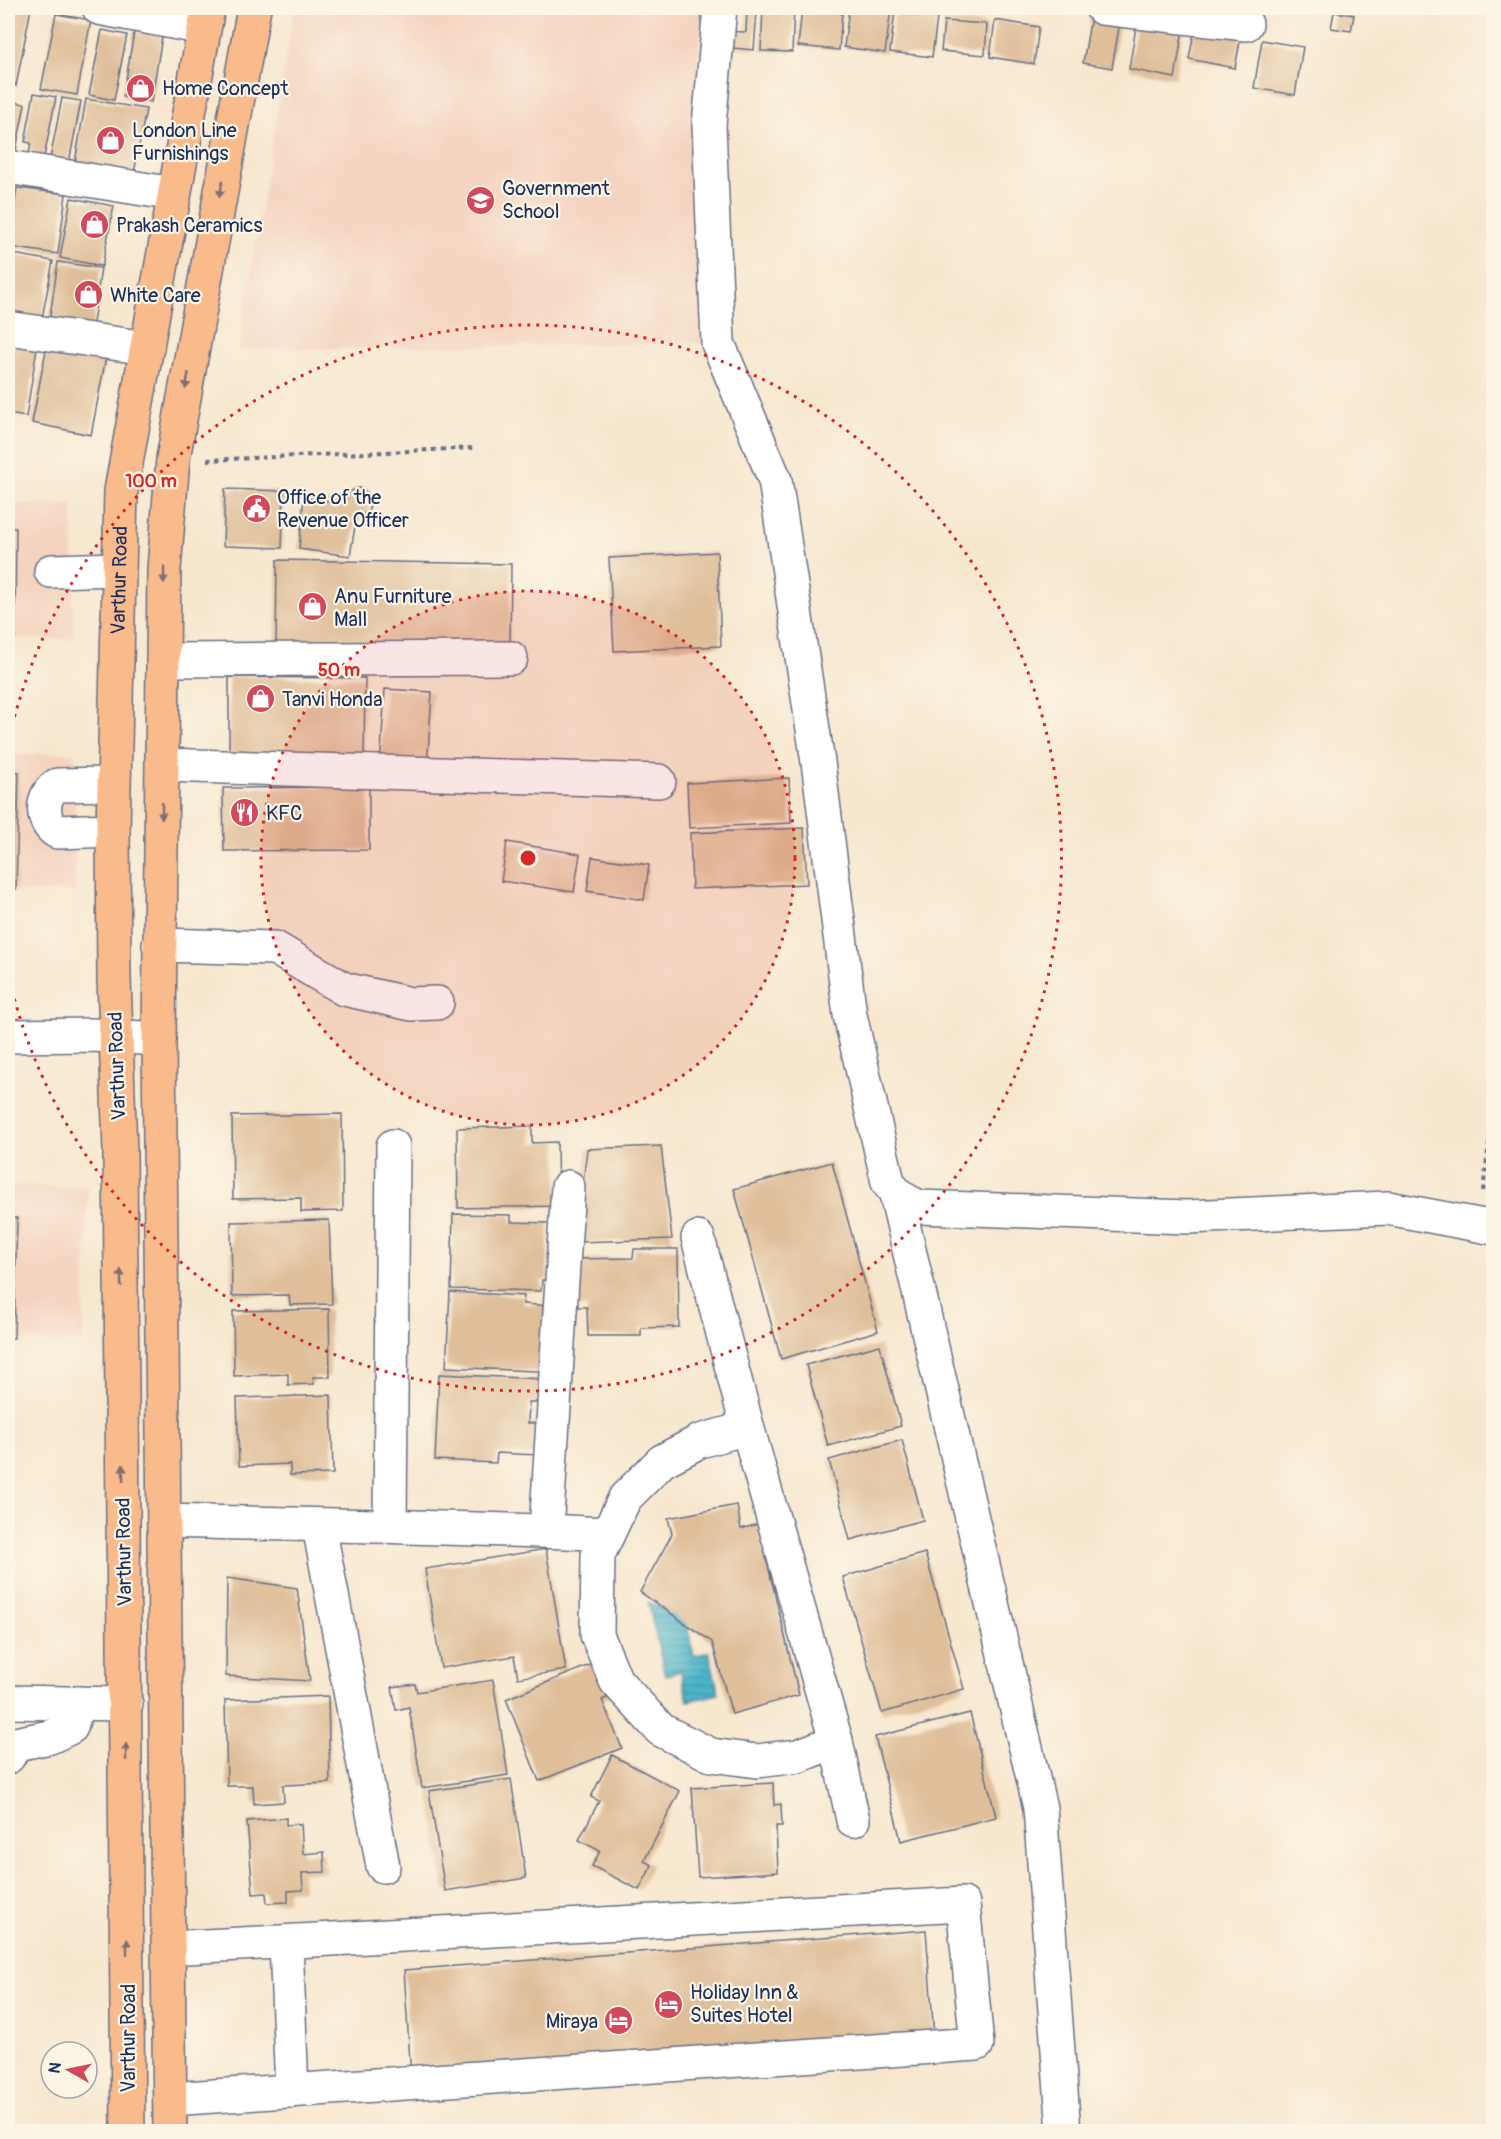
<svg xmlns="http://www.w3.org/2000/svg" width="1501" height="2139" font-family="Pangolin,sans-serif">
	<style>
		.built { fill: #f4d3c0 }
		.water { fill: url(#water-rules); stroke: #347294; stroke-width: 1.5 }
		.building { fill: #dfbe99 }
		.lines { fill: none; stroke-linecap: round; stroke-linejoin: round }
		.minor-casing { stroke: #686f86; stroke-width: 36 }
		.major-casing { stroke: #686f86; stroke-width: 36 }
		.path { stroke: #686f86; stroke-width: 4; stroke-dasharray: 4.5 4.5; stroke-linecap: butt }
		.minor { stroke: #fff; stroke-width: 33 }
		.major { stroke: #fabb8c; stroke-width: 33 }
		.oneway { fill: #7f6e73 }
		.ring { fill: none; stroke: #d62828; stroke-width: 3; stroke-dasharray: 3 6 }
		.labels { text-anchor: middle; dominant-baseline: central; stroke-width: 4.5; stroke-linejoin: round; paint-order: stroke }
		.poi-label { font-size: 20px; fill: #1b2f5e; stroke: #fcf5e5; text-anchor: start }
		.street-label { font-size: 20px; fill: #1b2f5e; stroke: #fcf5e5 }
		.centre { fill: #d62828; stroke: #fcf5e5; stroke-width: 3 }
		.ring-label { font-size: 18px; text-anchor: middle; font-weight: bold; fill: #d62828; stroke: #fcf5e5; stroke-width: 4.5; stroke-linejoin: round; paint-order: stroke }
	</style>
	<defs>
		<pattern id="water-rules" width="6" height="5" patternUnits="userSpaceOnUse" patternTransform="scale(1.5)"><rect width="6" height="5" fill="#4cb5ca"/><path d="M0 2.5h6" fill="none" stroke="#3e94a7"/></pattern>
	</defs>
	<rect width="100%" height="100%" fill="#fcf5e5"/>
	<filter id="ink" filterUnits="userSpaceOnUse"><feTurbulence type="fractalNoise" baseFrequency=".0167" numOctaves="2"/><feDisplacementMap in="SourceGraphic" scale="12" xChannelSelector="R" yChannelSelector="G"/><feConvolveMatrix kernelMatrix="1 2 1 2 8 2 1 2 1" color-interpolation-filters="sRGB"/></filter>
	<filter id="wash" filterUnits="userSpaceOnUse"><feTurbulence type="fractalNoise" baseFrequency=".008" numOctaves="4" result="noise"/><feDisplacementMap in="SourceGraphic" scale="24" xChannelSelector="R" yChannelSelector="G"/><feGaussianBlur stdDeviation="1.35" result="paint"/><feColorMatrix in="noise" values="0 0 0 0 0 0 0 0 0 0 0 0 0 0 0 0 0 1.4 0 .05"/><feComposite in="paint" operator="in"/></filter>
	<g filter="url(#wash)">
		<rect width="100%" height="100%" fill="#f7e7cf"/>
		<g class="built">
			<path d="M294 8H704L698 57 701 343 238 350Z"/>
			<rect x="8" y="504" width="65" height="135"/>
			<path d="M74 753 76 892H8V755Z"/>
			<path d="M8 1185 88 1187 83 1342 8 1339Z"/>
		</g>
		<path class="water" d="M648 1602 685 1616 694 1656 709 1652 719 1694 688 1701 681 1671 665 1675Z"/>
		<g id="blocks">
			<g class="building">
				<path d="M10 8H31L16 86 8 74V21Z"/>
				<path d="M763 8H794L792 52 761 51Z"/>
				<path d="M849 8 891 9 885 53 844 47Z"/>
				<path d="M802 9 842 13 839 50 798 46Z"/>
				<path d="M747 10 757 11 754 50 721 47 722 31 746 32Z"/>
				<path d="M1092 11 1121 16 1112 68 1083 63Z"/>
				<path d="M895 12 937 18 932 57 890 52Z"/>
				<path d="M1334 12 1354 15 1351 31 1331 28Z"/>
				<path d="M56 14 91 20 77 95 41 89Z"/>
				<path d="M1138 15 1184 23 1175 78 1129 69Z"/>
				<path d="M995 20 1039 27 1034 64 990 57Z"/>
				<path d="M944 21 987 24 985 55 941 51Z"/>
				<path d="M1195 27 1241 36 1235 68 1189 59Z"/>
				<path d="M102 30 127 35 114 100 89 95Z"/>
				<path d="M134 32 162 37 151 102 123 97Z"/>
				<path d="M1262 40 1303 47 1295 95 1254 88Z"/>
				<path d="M34 93 56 97 42 167 27 165 31 143 25 142Z"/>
				<path d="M62 98 81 101 68 168 49 164Z"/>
				<path d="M86 99 146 109 133 179 74 168Z"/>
				<path d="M8 101 25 104 15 155 8 153Z"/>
				<path d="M17 188 66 194 58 254 9 247Z"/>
				<path d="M71 198 114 206 102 266 60 258Z"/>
				<path d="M8 253 53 261 40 329 8 313 9 304 8 303Z"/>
				<path d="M58 262 101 268 92 330 49 323Z"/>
				<path d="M8 343 37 348 26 417 8 414Z"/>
				<path d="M47 345 106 357 91 435 32 423Z"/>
				<path d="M359 488 368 493 371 502 368 512 357 515 350 556 299 549 304 498 345 503 349 492Z"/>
				<path d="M225 489 284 491 282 548 223 546Z"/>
				<path d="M8 528H16L15 637H8Z"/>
				<path d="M717 552 721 646 614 651 609 558Z"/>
				<path d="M277 560 511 564 510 651 276 648Z"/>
				<path d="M229 677 365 678 364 757 229 756Z"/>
				<path d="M385 689 432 692 427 769 380 767Z"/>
				<path d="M8 772H19L16 889H8Z"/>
				<path d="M789 778 791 823 689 828 687 783Z"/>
				<path d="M369 787V850L224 851 223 788Z"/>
				<path d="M804 828 807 884 692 889 690 833Z"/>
				<path d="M507 842 580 854 574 892 501 881Z"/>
				<path d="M592 857 649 865 644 900 587 891Z"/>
				<path d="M342 1114 343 1211 301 1212V1198L233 1199 232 1116Z"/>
				<path d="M532 1126V1143L557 1142 558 1206 458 1208 457 1128Z"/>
				<path d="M661 1146 672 1239 578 1242 577 1234 587 1149Z"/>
				<path d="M832 1162 878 1331 781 1359 734 1189Z"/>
				<path d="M453 1214 511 1215V1222L549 1223 547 1280H542L541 1291 451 1289Z"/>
				<path d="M8 1218H17L14 1338H8Z"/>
				<path d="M329 1220 332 1304 290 1305 289 1295 232 1296 231 1222Z"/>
				<path d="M634 1249H678L679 1327 641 1328V1336H588L587 1307H576L575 1259 633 1258Z"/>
				<path d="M450 1292 524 1296 523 1304 550 1306 554 1372 446 1367Z"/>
				<path d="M329 1309 330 1377H313L314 1384 288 1385V1374L234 1376 233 1311Z"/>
				<path d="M880 1345 901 1426 828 1446 806 1365Z"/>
				<path d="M439 1374 542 1379 541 1402H529L528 1423H540L538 1455 497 1453 496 1463 435 1460Z"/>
				<path d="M331 1395 333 1474 290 1475V1464L239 1466 237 1398Z"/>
				<path d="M902 1440 923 1520 850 1540 829 1460Z"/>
				<path d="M737 1505 741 1529 758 1524 799 1695 732 1714 712 1642 640 1592 672 1534 668 1518Z"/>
				<path d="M546 1549 566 1670 518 1678 514 1656 441 1668 425 1569Z"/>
				<path d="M925 1553 964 1689 882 1713 843 1577Z"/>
				<path d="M227 1578 297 1588 310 1681 226 1676Z"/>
				<path d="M602 1660 616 1694 602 1700 622 1748 539 1781 506 1699Z"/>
				<path d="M493 1680 508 1775 422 1788 409 1707 396 1710 392 1687 415 1684 417 1692Z"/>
				<path d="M328 1696 330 1783 283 1785 284 1802 254 1804 253 1786H227L225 1700Z"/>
				<path d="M970 1713 996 1817 901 1841 875 1737Z"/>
				<path d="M612 1755 680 1791 644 1861 652 1865 639 1890 592 1866 600 1851 579 1840 599 1801 591 1797Z"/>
				<path d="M511 1779 526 1878 445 1891 429 1791Z"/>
				<path d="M773 1783 774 1805 781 1804 782 1826H776L778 1872 698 1877 692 1788Z"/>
				<path d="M286 1818V1825L301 1824 303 1854 324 1852 325 1872 302 1873 303 1890 288 1891V1902L267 1903 266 1893 253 1894 247 1821Z"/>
				<path d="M926 1930 934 2037 411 2077 404 1970Z"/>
			</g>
		</g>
	</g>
	<g filter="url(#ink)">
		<use href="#blocks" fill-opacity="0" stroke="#686f86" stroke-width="1.5"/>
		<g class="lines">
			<defs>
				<g id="minor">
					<path d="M99 8 204 28"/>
					<path d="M720 8 709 125 718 343 775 480 818 762 850 1015 888 1182C897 1196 905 1201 920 1207L1187 1217 1388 1208 1494 1228"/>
					<path d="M1102 8 1246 24"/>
					<path d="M8 167 174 194"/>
					<path d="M8 328 147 348"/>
					<path d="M51 571 118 569"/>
					<path d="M164 660 511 658"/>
					<path d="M163 765 659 781"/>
					<path d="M113 830 57 832C40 822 41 795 57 785L113 784"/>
					<path d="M159 945 275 948 344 989 411 1004 437 1003"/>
					<path d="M8 1036 92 1035 159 1039"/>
					<path d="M896 1194 1040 1808 1064 2132"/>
					<path d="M698 1238 747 1426 836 1741 853 1820"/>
					<path d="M747 1426 729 1433 700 1441 662 1461 625 1498 598 1555 597 1635 616 1681 661 1730 711 1755 757 1761 798 1756 836 1741"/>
					<path d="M164 1521C312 1525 460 1527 608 1534"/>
					<path d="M390 1525 393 1146"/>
					<path d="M319 1526 383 1866"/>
					<path d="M546 1531 568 1187"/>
					<path d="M8 1702 126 1704"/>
					<path d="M8 1757 16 1744 50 1737 71 1727 78 1703"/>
					<path d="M286 1942 292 2091"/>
					<path d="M169 1948 963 1904 977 2044 170 2099"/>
				</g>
				<g id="major">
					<path id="s1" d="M128 2132 120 1152 114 978 113 830 121 491 208 8"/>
					<path d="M170 2132 159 1039 164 569 173 459 254 8"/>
				</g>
			</defs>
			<use href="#minor" class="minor-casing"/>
			<use href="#major" class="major-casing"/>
			<g class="path">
				<path d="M207 460 475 448"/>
				<path d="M1483 1191 1494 1103"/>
			</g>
			<use href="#minor" class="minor"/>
			<use href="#major" class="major"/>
		</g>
		<defs><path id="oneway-solid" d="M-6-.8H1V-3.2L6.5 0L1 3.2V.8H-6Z" transform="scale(1.5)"/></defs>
		<g class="oneway">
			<use href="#oneway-solid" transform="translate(221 189) rotate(100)"/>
			<use href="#oneway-solid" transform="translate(187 381) rotate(100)"/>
			<use href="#oneway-solid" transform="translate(164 575) rotate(91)"/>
			<use href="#oneway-solid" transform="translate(162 811) rotate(91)"/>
			<use href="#oneway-solid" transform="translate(121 1278) rotate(-91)"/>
			<use href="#oneway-solid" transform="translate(123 1473) rotate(-91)"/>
			<use href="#oneway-solid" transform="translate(126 1752) rotate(-90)"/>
			<use href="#oneway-solid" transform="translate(127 1947) rotate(-90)"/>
		</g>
	</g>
	<circle cx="528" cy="858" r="267" fill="#d62828" fill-opacity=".12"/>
	<g class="ring">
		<circle cx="528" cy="858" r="267"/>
		<path d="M8 743A533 533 0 1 1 8 973"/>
	</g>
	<defs>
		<symbol id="shop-disc" viewBox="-11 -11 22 22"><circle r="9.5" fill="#d1495b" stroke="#fcf5e5"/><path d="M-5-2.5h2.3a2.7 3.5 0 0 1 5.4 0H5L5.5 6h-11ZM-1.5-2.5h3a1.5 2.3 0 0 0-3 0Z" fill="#fff"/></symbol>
		<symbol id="school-disc" viewBox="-11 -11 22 22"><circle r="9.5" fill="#d1495b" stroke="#fcf5e5"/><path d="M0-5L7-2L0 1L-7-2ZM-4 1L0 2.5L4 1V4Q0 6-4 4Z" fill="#fff"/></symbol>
		<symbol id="civic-disc" viewBox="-11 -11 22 22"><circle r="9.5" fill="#d1495b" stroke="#fcf5e5"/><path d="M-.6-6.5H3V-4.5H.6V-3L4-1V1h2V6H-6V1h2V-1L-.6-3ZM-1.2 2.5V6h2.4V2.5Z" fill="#fff"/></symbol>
		<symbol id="restaurant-disc" viewBox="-11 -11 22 22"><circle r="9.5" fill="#d1495b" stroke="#fcf5e5"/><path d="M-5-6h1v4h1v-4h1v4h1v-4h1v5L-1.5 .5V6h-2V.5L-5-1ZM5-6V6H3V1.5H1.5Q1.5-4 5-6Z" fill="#fff"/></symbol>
		<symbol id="hotel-disc" viewBox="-11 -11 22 22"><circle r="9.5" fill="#d1495b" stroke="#fcf5e5"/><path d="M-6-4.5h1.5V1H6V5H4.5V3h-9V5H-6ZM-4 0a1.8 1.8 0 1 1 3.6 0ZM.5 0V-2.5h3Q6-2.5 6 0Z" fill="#fff"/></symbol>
	</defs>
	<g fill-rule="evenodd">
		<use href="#shop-disc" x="124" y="72" width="33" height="33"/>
		<use href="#shop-disc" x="94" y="124" width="33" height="33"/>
		<use href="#school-disc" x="464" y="184" width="33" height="33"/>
		<use href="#shop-disc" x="78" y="208" width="33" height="33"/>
		<use href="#shop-disc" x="72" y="278" width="33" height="33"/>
		<use href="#civic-disc" x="240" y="492" width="33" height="33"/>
		<use href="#shop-disc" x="296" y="590" width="33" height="33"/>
		<use href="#shop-disc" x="244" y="682" width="33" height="33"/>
		<use href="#restaurant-disc" x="228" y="796" width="33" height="33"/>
		<use href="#hotel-disc" x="652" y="1988" width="33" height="33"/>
		<use href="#hotel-disc" x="602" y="2004" width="33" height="33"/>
	</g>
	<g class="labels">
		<g class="poi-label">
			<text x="162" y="88">Home Concept</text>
			<text x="132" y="130">London Line<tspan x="132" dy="23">Furnishings</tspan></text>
			<text x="502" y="188">Government<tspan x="502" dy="23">School</tspan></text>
			<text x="116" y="225">Prakash Ceramics</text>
			<text x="110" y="295">White Care</text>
			<text x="277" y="497">Office of the<tspan x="277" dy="23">Revenue Officer</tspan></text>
			<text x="334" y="596">Anu Furniture<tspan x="334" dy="23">Mall</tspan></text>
			<text x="282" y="699">Tanvi Honda</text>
			<text x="266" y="813">KFC</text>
			<text x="690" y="1992">Holiday Inn &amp;<tspan x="690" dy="23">Suites Hotel</tspan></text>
			<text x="598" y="2021" text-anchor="end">Miraya</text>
		</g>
		<g class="street-label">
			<text stroke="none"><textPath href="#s1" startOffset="1552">Varthur Road</textPath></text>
			<text transform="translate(117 1066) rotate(-92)">Varthur Road</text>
			<text transform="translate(124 1552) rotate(-91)">Varthur Road</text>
			<text transform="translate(128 2038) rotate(-90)">Varthur Road</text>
		</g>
	</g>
	<circle cx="528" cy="858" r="9" class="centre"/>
	<g class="ring-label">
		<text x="151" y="487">100 m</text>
		<text x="339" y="676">50 m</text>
	</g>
	<rect width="1501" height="2139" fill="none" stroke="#fcf5e5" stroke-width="30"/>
	<g transform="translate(69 2070) rotate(279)"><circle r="28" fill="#fcf5e5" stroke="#a2a6af" stroke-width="1.5"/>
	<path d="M0-4.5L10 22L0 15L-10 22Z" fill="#d1495b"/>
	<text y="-9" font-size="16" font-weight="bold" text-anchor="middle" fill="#1b2f5e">N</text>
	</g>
</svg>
